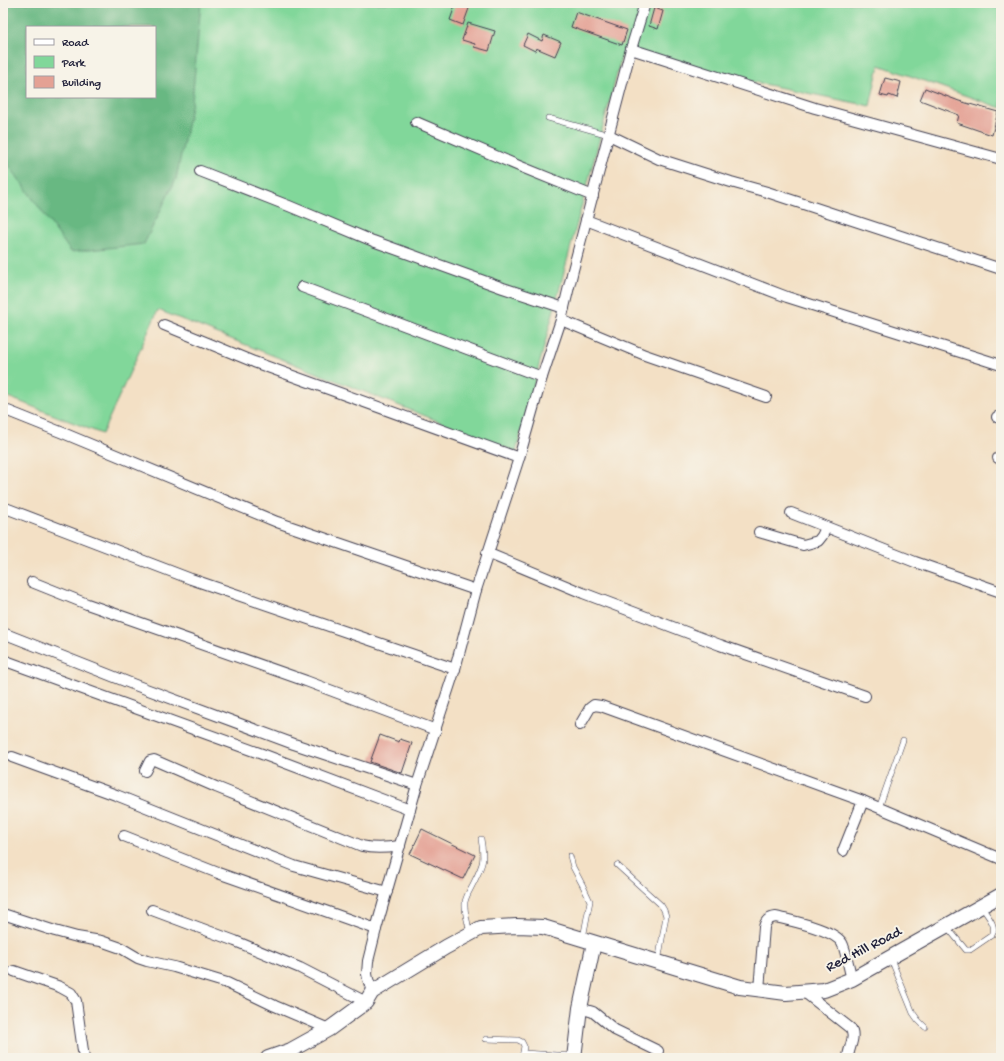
<svg xmlns="http://www.w3.org/2000/svg" width="1004" height="1061" font-family="'Gochi Hand',sans-serif">
	<style>
		.green { fill: #81d79a; stroke: #527c6a; fill-rule: evenodd }
		.forest { fill: #68b882; stroke: #456d5e; fill-rule: evenodd }
		.building { fill: #e4a194 }
		.lines { fill: none; stroke-linecap: round; stroke-linejoin: round }
		.lane-casing { stroke: #413e50; stroke-width: 6 }
		.street-casing { stroke: #413e50; stroke-width: 12 }
		.secondary-casing { stroke: #413e50; stroke-width: 16 }
		.lane { stroke: #fff; stroke-width: 5 }
		.street { stroke: #fff; stroke-width: 10 }
		.secondary { stroke: #fff; stroke-width: 14 }
		.labels { text-anchor: middle; dominant-baseline: central; stroke-width: 4; stroke-linejoin: round; paint-order: stroke }
		.street-label { font-size: 15px; fill: #22223b; stroke: #f7f3e8 }
	</style>
	<rect width="100%" height="100%" fill="#f7f3e8"/>
	<filter id="ink" filterUnits="userSpaceOnUse"><feTurbulence type="fractalNoise" baseFrequency=".025" numOctaves="2"/><feDisplacementMap in="SourceGraphic" scale="8" xChannelSelector="R" yChannelSelector="G"/><feConvolveMatrix kernelMatrix="1 2 1 2 8 2 1 2 1" color-interpolation-filters="sRGB"/></filter>
	<filter id="wash" filterUnits="userSpaceOnUse"><feTurbulence type="fractalNoise" baseFrequency=".012" numOctaves="4" result="noise"/><feDisplacementMap in="SourceGraphic" scale="16" xChannelSelector="R" yChannelSelector="G"/><feGaussianBlur stdDeviation="0.9" result="paint"/><feColorMatrix in="noise" values="0 0 0 0 0 0 0 0 0 0 0 0 0 0 0 0 0 1.4 0 .05"/><feComposite in="paint" operator="in"/></filter>
	<g filter="url(#wash)">
		<rect width="100%" height="100%" fill="#f3e0c5"/>
		<path class="green" d="M3 3H980L1001 9V108L879 65 870 106 622 55 516 452 158 310 102 434 3 395ZM27 27H155V97H27Z"/>
		<path class="forest" d="M3 3H201L192 102 176 179 144 244 71 252 8 164 3 167ZM27 27H155V97H27Z"/>
		<g id="blocks">
			<g class="building">
				<path d="M456 3H471L463 25 450 20Z"/>
				<path d="M654 8 663 11 658 29 649 26Z"/>
				<path d="M576 12 627 30 622 45 571 27Z"/>
				<path d="M468 23 495 31 489 51 474 47 475 44 462 40Z"/>
				<path d="M528 34 542 41 544 35 561 42 555 56 536 48 535 51 523 45Z"/>
				<path d="M885 78 901 82 897 98 889 95 888 97 880 95Z"/>
				<path d="M925 88 959 101 998 112 992 135 957 123 959 115 920 100Z"/>
				<path d="M380 735 399 742 400 739 412 743 402 773 370 762Z"/>
				<path d="M422 829 475 855 463 879 410 854Z"/>
			</g>
		</g>
	</g>
	<g filter="url(#ink)">
		<use href="#blocks" fill-opacity="0" stroke="#413e50" stroke-width="1"/>
		<g class="lines">
			<defs>
				<g id="lane">
					<path d="M548 118 609 135"/>
					<path d="M879 808 903 740"/>
					<path d="M570 856 573 867 583 886 590 901 583 938"/>
					<path d="M617 865 661 905 664 910 666 916 658 962"/>
					<path d="M947 927 966 950H970L992 935C998 926 986 914 981 906"/>
					<path d="M470 933C468 923 464 912 465 902 466 896 470 890 473 884 483 864 485 862 481 839"/>
					<path d="M891 959 913 1013 918 1020 925 1027"/>
					<path d="M486 1039 518 1040 522 1042 524 1046 522 1058"/>
					<path d="M523 1053 573 1056"/>
				</g>
				<g id="street">
					<path d="M631 49 815 108 1001 159"/>
					<path d="M416 122 519 166 593 196"/>
					<path d="M609 135 659 159 731 182 767 192 1001 269"/>
					<path d="M200 171 289 206 373 241 503 288 564 308"/>
					<path d="M586 220 787 297 1001 365"/>
					<path d="M302 287 542 377"/>
					<path d="M561 320 645 355 766 397"/>
					<path d="M164 325 254 362 519 458"/>
					<path d="M3 409 63 433 277 522 476 590"/>
					<path d="M997 417 1001 419"/>
					<path d="M998 458 1001 459"/>
					<path d="M3 507 191 579 455 669"/>
					<path d="M791 513 915 562 1001 592"/>
					<path d="M759 532 803 545 818 541 822 536 826 528"/>
					<path d="M487 553 583 593 720 645 865 696"/>
					<path d="M32 582 87 604 306 681 436 730"/>
					<path d="M3 633 135 685 294 744 417 785"/>
					<path d="M3 660 262 754 410 810"/>
					<path d="M580 725 590 708 594 705 601 706 863 801"/>
					<path d="M12 757 116 795 294 866 387 892"/>
					<path d="M145 771 150 761 154 760 216 787 362 846C374 849 387 848 400 846"/>
					<path d="M124 836 218 873 376 929"/>
					<path d="M843 851 863 801 1001 859"/>
					<path d="M152 910 235 941 300 968 366 1002"/>
					<path d="M3 914 55 931 77 937 101 941 121 948 138 958 147 961 174 967 227 983 275 1006 329 1029"/>
					<path d="M14 971 60 987 71 993 76 1001 84 1058"/>
					<path d="M759 990 764 927C766 920 769 918 776 917 791 921 834 929 842 943 846 950 849 970 852 979"/>
					<path d="M803 991 850 1028C857 1037 848 1048 848 1058"/>
					<path d="M372 992 368 979 367 974 368 961 376 929 417 785 455 669 476 590 519 458 542 377 561 320 573 270 631 49 645 3"/>
					<path d="M580 1008 593 1012 615 1030 658 1051"/>
				</g>
				<g id="secondary">
					<path d="M268 1058 291 1050 329 1029 366 1002 372 992 446 947 481 928 517 926 543 927 740 987 786 993 824 990 852 979 1001 895"/>
					<path d="M574 1058 580 1008 594 943"/>
				</g>
			</defs>
			<use href="#lane" class="lane-casing"/>
			<use href="#street" class="street-casing"/>
			<use href="#secondary" class="secondary-casing"/>
			<use href="#lane" class="lane"/>
			<use href="#street" class="street"/>
			<use href="#secondary" class="secondary"/>
		</g>
	</g>
	<g class="labels">
		<g class="street-label">
			<text transform="translate(864 950) rotate(-27)">Red Hill Road</text>
		</g>
	</g>
	<rect width="1004" height="1061" fill="none" stroke="#f7f3e8" stroke-width="16"/>
	<rect x="26" y="26" width="130" height="72" fill="#f7f3e8" stroke="#a29fa3"/>
	<rect x="34" y="39" width="20" height="6" fill="#ffffff" stroke="#a29fa3"/>
	<text x="62" y="46" font-size="12" fill="#22223b">Road</text>
	<rect x="34" y="56" width="20" height="12" fill="#81d79a" stroke="#a29fa3"/>
	<text x="62" y="66" font-size="12" fill="#22223b">Park</text>
	<rect x="34" y="76" width="20" height="12" fill="#e4a194" stroke="#a29fa3"/>
	<text x="62" y="86" font-size="12" fill="#22223b">Building</text>
</svg>
